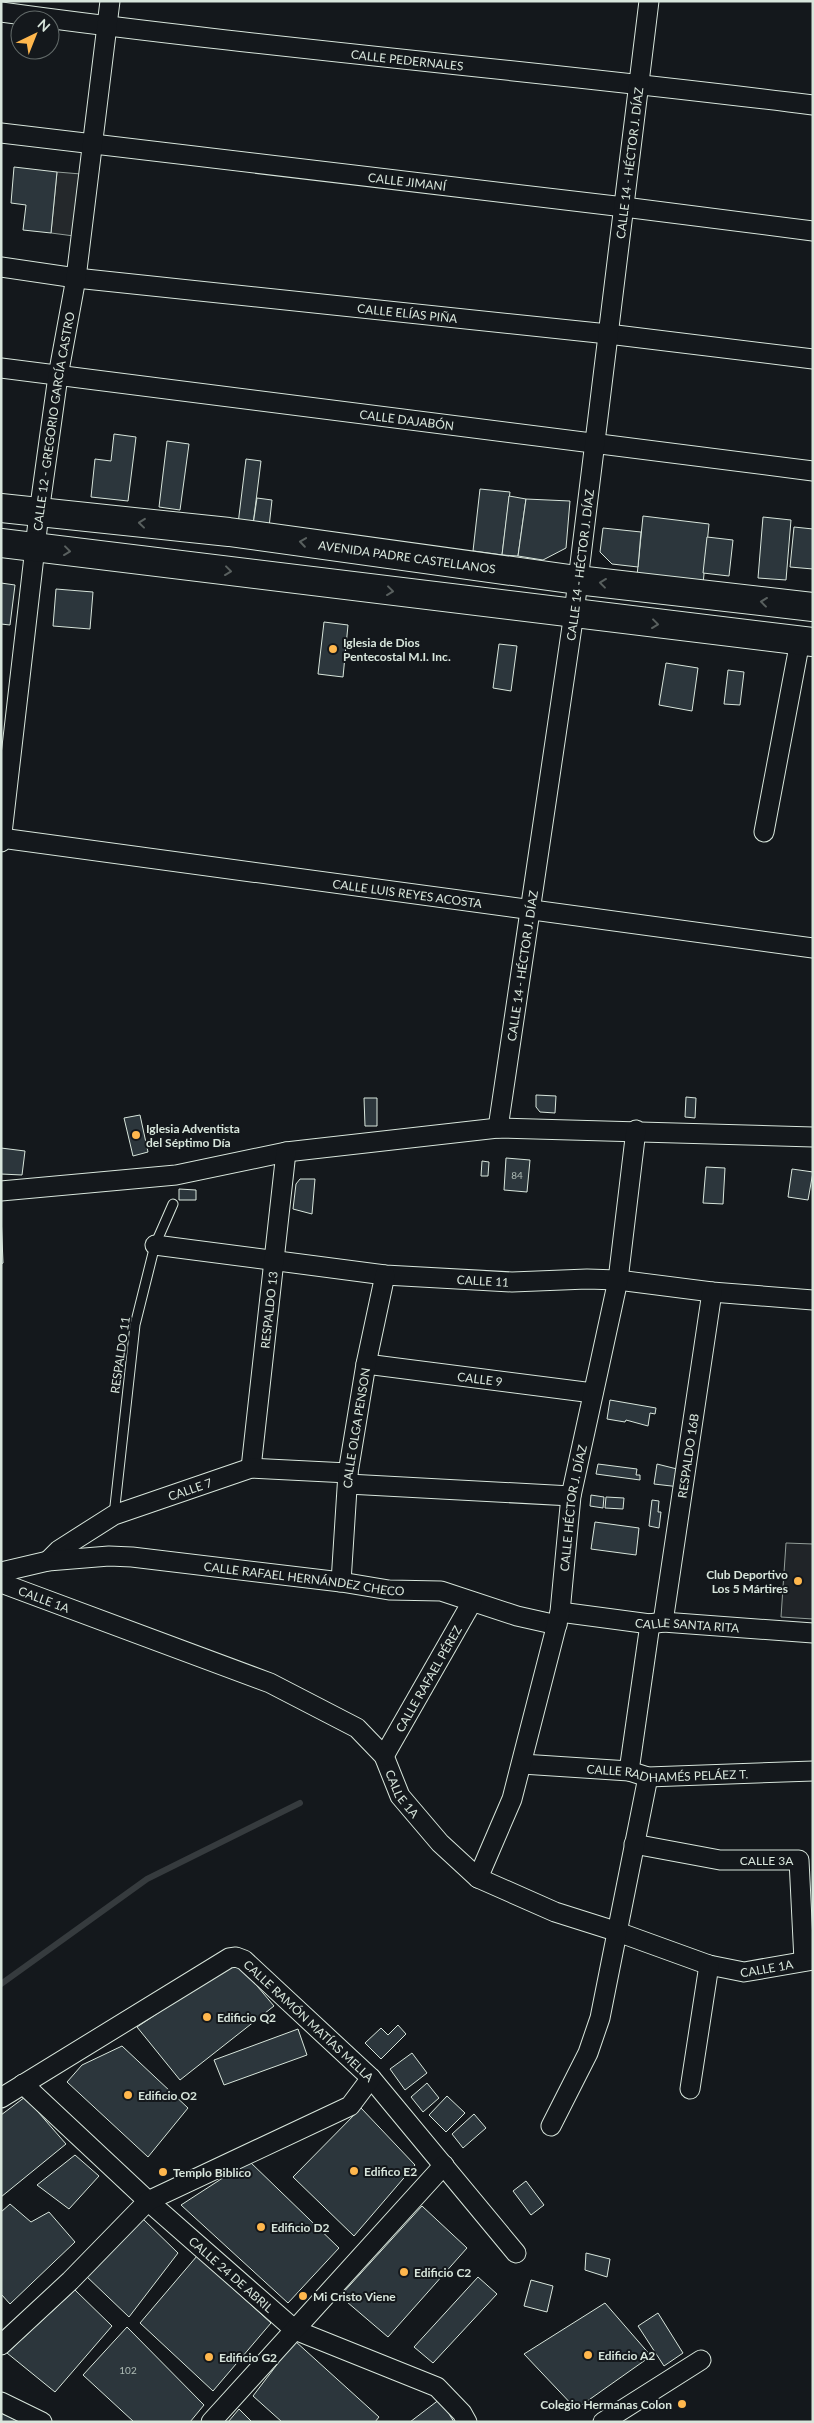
<svg xmlns="http://www.w3.org/2000/svg" width="814" height="2423" font-family="Lato,sans-serif">
	<style>
		.green { fill: #202428; stroke: #939e99 }
		.parking { fill: #24282b; stroke: #939e99 }
		.lines { fill: none; stroke-linecap: round; stroke-linejoin: round }
		.stream { stroke: #363b3e; stroke-width: 6 }
		.building { fill: #2c363c; stroke: #d8e6dc }
		.lane-casing { stroke: #d8e6dc; stroke-width: 11 }
		.street-casing { stroke: #d8e6dc; stroke-width: 21 }
		.primary-casing { stroke: #d8e6dc; stroke-width: 30 }
		.lane { stroke: #14181c; stroke-width: 9 }
		.street { stroke: #14181c; stroke-width: 19 }
		.primary { stroke: #14181c; stroke-width: 28 }
		.oneway { stroke: #59605f }
		.poi-dot { fill: #ffb74d; stroke: #14181c; stroke-width: 2 }
		.labels { text-anchor: middle; dominant-baseline: central; stroke-width: 4; stroke-linejoin: round; paint-order: stroke }
		.number-label { font-size: 10px; fill: #adbab4 }
		.street-label { font-size: 12px; fill: #d8e6dc; stroke: #14181c }
		.poi-label { font-size: 12px; font-weight: bold; fill: #d8e6dc; stroke: #14181c; text-anchor: start }
	</style>
	<rect width="100%" height="100%" fill="#14181c"/>
	<path class="green" d="M786 1543 813 1544V1619L781 1617Z"/>
	<path class="parking" d="M57 172 81 174 74 236 51 233Z"/>
	<g class="lines">
		<path class="stream" d="M1 1984 147 1879 300 1803"/>
	</g>
	<g class="building">
		<path d="M14 167 57 172 51 233 23 230 26 205 11 203Z"/>
		<path d="M114 434 136 437 128 501 91 497 95 459 111 461Z"/>
		<path d="M167 441 189 444 180 510 159 507Z"/>
		<path d="M246 459 261 461 253 525 238 524Z"/>
		<path d="M480 489 510 492 502 555 473 551Z"/>
		<path d="M509 496 526 499 518 556 502 555Z"/>
		<path d="M257 498 272 500 269 527 253 525Z"/>
		<path d="M526 499 570 501 566 548 543 560 518 556Z"/>
		<path d="M643 516 709 524 703 584 637 576Z"/>
		<path d="M763 517 791 520 786 580 758 578Z"/>
		<path d="M794 527 813 529V569L790 567Z"/>
		<path d="M603 528 641 532 638 567 612 564 600 552Z"/>
		<path d="M707 537 733 540 729 576 703 573Z"/>
		<path d="M1 583 15 585 10 625 1 624Z"/>
		<path d="M56 589 93 592 90 629 53 626Z"/>
		<path d="M324 622 348 625 343 677 318 674Z"/>
		<path d="M499 644 517 646 511 691 493 688Z"/>
		<path d="M666 663 698 668 692 711 659 705Z"/>
		<path d="M728 670 744 672 740 705 724 704Z"/>
		<path d="M536 1095 556 1096 555 1113 540 1112 536 1107Z"/>
		<path d="M686 1097 696 1098 695 1118 685 1117Z"/>
		<path d="M364 1098H377V1126H365Z"/>
		<path d="M140 1115 148 1152 133 1156 124 1118Z"/>
		<path d="M1 1148 25 1151 22 1175 1 1174Z"/>
		<path d="M506 1158 530 1160 527 1192 504 1190Z"/>
		<path d="M482 1161 489 1162 488 1176H481Z"/>
		<path d="M706 1167 725 1168 723 1204 703 1203Z"/>
		<path d="M792 1169 813 1172 808 1200 788 1197Z"/>
		<path d="M300 1179H315L312 1214 293 1209 296 1184Z"/>
		<path d="M179 1189 196 1190V1200H179Z"/>
		<path d="M1 1214 3 1263 1 1264Z"/>
		<path d="M610 1400 656 1408 655 1414 650 1413 648 1426 626 1420 625 1422 607 1419Z"/>
		<path d="M598 1464 637 1469 636 1475H640V1480L596 1474Z"/>
		<path d="M657 1464 677 1469 680 1487 654 1484Z"/>
		<path d="M591 1495 604 1497 603 1508 590 1506Z"/>
		<path d="M606 1497 624 1498 623 1509 605 1508Z"/>
		<path d="M652 1500 659 1501 658 1512H661L659 1528 649 1526Z"/>
		<path d="M595 1522 639 1528 636 1555 591 1549Z"/>
		<path d="M236 1961 274 2006 180 2080 137 2027Z"/>
		<path d="M398 2025 406 2034 381 2059 365 2043 381 2028 388 2035Z"/>
		<path d="M298 2029 307 2055 224 2085 214 2060Z"/>
		<path d="M122 2046 188 2108 148 2157 67 2082 82 2065Z"/>
		<path d="M412 2053 427 2073 405 2090 390 2069Z"/>
		<path d="M427 2083 439 2098 423 2112 411 2097Z"/>
		<path d="M447 2096 465 2113 446 2132 429 2115Z"/>
		<path d="M25 2097 66 2144 1 2197V2115Z"/>
		<path d="M361 2108 415 2165 354 2236 293 2177Z"/>
		<path d="M474 2114 486 2128 463 2148 452 2134Z"/>
		<path d="M75 2155 99 2176 69 2209 37 2185Z"/>
		<path d="M249 2161 339 2248 288 2303 181 2205Z"/>
		<path d="M526 2181 544 2205 531 2215 513 2191Z"/>
		<path d="M10 2204 31 2222 49 2212 75 2242 10 2304 1 2294V2212Z"/>
		<path d="M422 2206 467 2248 388 2337 340 2296Z"/>
		<path d="M142 2218 178 2253 129 2317 85 2275Z"/>
		<path d="M586 2253 610 2259 607 2277 585 2270Z"/>
		<path d="M197 2256 271 2323 213 2391 140 2323Z"/>
		<path d="M478 2277 497 2294 433 2363 414 2347Z"/>
		<path d="M531 2280 553 2286 547 2312 524 2306Z"/>
		<path d="M75 2290 112 2326 55 2392 7 2353Z"/>
		<path d="M605 2303 651 2356 576 2409 524 2354Z"/>
		<path d="M658 2313 683 2353 664 2366 638 2326Z"/>
		<path d="M127 2327 204 2405 190 2422H134L83 2375Z"/>
		<path d="M295 2341 379 2417 375 2422H282L253 2396Z"/>
		<path d="M440 2399 454 2422H410Z"/>
		<path d="M239 2409 252 2422H228Z"/>
		<path d="M1 2413 20 2422H1Z"/>
	</g>
	<g class="lines">
		<defs>
			<path id="lane" d="M114 1515 135 1325 155 1245 173 1204"/>
			<g id="street">
				<path id="s1" d="M1 12C271 49 543 71 813 105"/>
				<path id="s2" d="M1 133 624 207 813 231"/>
				<path id="s3" d="M1 267 76 278 608 334 813 359"/>
				<path id="s4" d="M1 368 813 471"/>
				<path d="M764 832 800 641"/>
				<path id="s5" d="M1 838 813 948"/>
				<path id="s6" d="M1 842 39 513 58 376 76 278 110 1"/>
				<path id="s7" d="M498 1128 574 613 649 1"/>
				<path d="M1 1191 176 1175 286 1152 498 1128 813 1137"/>
				<path id="s8" d="M155 1245 385 1275 512 1282 587 1279 618 1280 712 1292 813 1300"/>
				<path id="s9" d="M366 1364 593 1393"/>
				<path id="s10" d="M251 1468 286 1152"/>
				<path d="M348 1484 571 1496"/>
				<path id="s11" d="M48 1561 59 1550 114 1515 251 1468 348 1473"/>
				<path id="s12" d="M1 1572 48 1561 109 1556 132 1557 341 1582 389 1590 441 1591 517 1616 557 1625"/>
				<path id="s13" d="M341 1582 348 1473 366 1364 385 1275"/>
				<path id="s14" d="M1 1583 270 1683 357 1728 384 1756 400 1796 440 1843 478 1878 555 1912 615 1931 709 1965 744 1972 813 1960"/>
				<path id="s15" d="M560 1612 650 1624 663 1622 813 1633"/>
				<path id="s16" d="M663 1622 712 1292"/>
				<path id="s17" d="M384 1756 472 1602"/>
				<path id="s18" d="M522 1764 629 1771 648 1777 813 1771"/>
				<path d="M629 1771 650 1624"/>
				<path id="s19" d="M634 1844 720 1860H799L804 1961"/>
				<path id="s20" d="M478 1878 512 1799 560 1612 571 1496 618 1280 636 1130"/>
				<path id="s21" d="M23 2084 148 2201 295 2330 437 2387 462 2413 467 2422"/>
				<path d="M690 2089 709 1965"/>
				<path id="s22" d="M1 2098 229 1958 236 1957 244 1960 371 2078 516 2253"/>
				<path d="M551 2126 588 2053 600 2018 648 1777"/>
				<path d="M1 2345 70 2281 148 2201 350 2106 371 2078"/>
				<path d="M1 2402 42 2422"/>
				<path d="M211 2422 444 2165"/>
				<path d="M603 2422 701 2360"/>
			</g>
			<g id="primary">
				<path id="s23" d="M1 508 229 532 577 580 813 607"/>
				<path d="M1 543 813 642"/>
			</g>
		</defs>
		<use href="#lane" class="lane-casing"/>
		<use href="#street" class="street-casing"/>
		<use href="#primary" class="primary-casing"/>
		<use href="#lane" class="lane"/>
		<use href="#street" class="street"/>
		<use href="#primary" class="primary"/>
	</g>
	<defs><path id="oneway-chevron" d="M-2-3.5L2.5 0L-2 3.5" fill="none" stroke-width="1.6" stroke-linecap="round" stroke-linejoin="round" transform="scale(1.25)"/></defs>
	<g class="oneway">
		<use href="#oneway-chevron" transform="translate(142 523) rotate(-174)"/>
		<use href="#oneway-chevron" transform="translate(303 542) rotate(-172)"/>
		<use href="#oneway-chevron" transform="translate(67 551) rotate(7)"/>
		<use href="#oneway-chevron" transform="translate(228 571) rotate(7)"/>
		<use href="#oneway-chevron" transform="translate(603 583) rotate(-173)"/>
		<use href="#oneway-chevron" transform="translate(390 591) rotate(7)"/>
		<use href="#oneway-chevron" transform="translate(764 602) rotate(-173)"/>
		<use href="#oneway-chevron" transform="translate(655 624) rotate(7)"/>
	</g>
	<g class="poi-dot">
		<circle cx="333" cy="649" r="5"/>
		<circle cx="136" cy="1135" r="5"/>
		<circle cx="798" cy="1581" r="5"/>
		<circle cx="207" cy="2017" r="5"/>
		<circle cx="128" cy="2095" r="5"/>
		<circle cx="354" cy="2171" r="5"/>
		<circle cx="163" cy="2172" r="5"/>
		<circle cx="261" cy="2227" r="5"/>
		<circle cx="404" cy="2272" r="5"/>
		<circle cx="303" cy="2296" r="5"/>
		<circle cx="588" cy="2355" r="5"/>
		<circle cx="209" cy="2357" r="5"/>
		<circle cx="682" cy="2404" r="5"/>
	</g>
	<g class="labels">
		<g class="number-label">
			<text x="517" y="1175">84</text>
			<text x="128" y="2370">102</text>
		</g>
		<g class="street-label">
			<text stroke="none"><textPath href="#s1" startOffset="409">CALLE PEDERNALES</textPath></text>
			<text stroke="none"><textPath href="#s7" startOffset="974">CALLE 14 - HÉCTOR J. DÍAZ</textPath></text>
			<text stroke="none"><textPath href="#s2" startOffset="409">CALLE JIMANÍ</textPath></text>
			<text stroke="none"><textPath href="#s3" startOffset="409">CALLE ELÍAS PIÑA</textPath></text>
			<text stroke="none"><textPath href="#s4" startOffset="409">CALLE DAJABÓN</textPath></text>
			<text stroke="none"><textPath href="#s6" startOffset="424">CALLE 12 - GREGORIO GARCÍA CASTRO</textPath></text>
			<text stroke="none"><textPath href="#s23" startOffset="409">AVENIDA PADRE CASTELLANOS</textPath></text>
			<text stroke="none"><textPath href="#s7" startOffset="569">CALLE 14 - HÉCTOR J. DÍAZ</textPath></text>
			<text stroke="none"><textPath href="#s5" startOffset="410">CALLE LUIS REYES ACOSTA</textPath></text>
			<text stroke="none"><textPath href="#s7" startOffset="164">CALLE 14 - HÉCTOR J. DÍAZ</textPath></text>
			<text stroke="none"><textPath href="#s8" startOffset="330">CALLE 11</textPath></text>
			<text stroke="none"><textPath href="#s10" startOffset="159">RESPALDO 13</textPath></text>
			<text transform="translate(120 1355) rotate(-82)">RESPALDO 11</text>
			<text stroke="none"><textPath href="#s9" startOffset="115">CALLE 9</textPath></text>
			<text stroke="none"><textPath href="#s13" startOffset="155">CALLE OLGA PENSON</textPath></text>
			<text stroke="none"><textPath href="#s16" startOffset="168">RESPALDO 16B</textPath></text>
			<text stroke="none"><textPath href="#s11" startOffset="161">CALLE 7</textPath></text>
			<text stroke="none"><textPath href="#s20" startOffset="384">CALLE HÉCTOR J. DÍAZ</textPath></text>
			<text stroke="none"><textPath href="#s12" startOffset="306">CALLE RAFAEL HERNÁNDEZ CHECO</textPath></text>
			<text stroke="none"><textPath href="#s14" startOffset="46">CALLE 1A</textPath></text>
			<text stroke="none"><textPath href="#s15" startOffset="128">CALLE SANTA RITA</textPath></text>
			<text stroke="none"><textPath href="#s17" startOffset="89">CALLE RAFAEL PÉREZ</textPath></text>
			<text stroke="none"><textPath href="#s18" startOffset="146">CALLE RADHAMÉS PELÁEZ T.</textPath></text>
			<text stroke="none"><textPath href="#s14" startOffset="466">CALLE 1A</textPath></text>
			<text stroke="none"><textPath href="#s19" startOffset="134">CALLE 3A</textPath></text>
			<text stroke="none"><textPath href="#s14" startOffset="886">CALLE 1A</textPath></text>
			<text stroke="none"><textPath href="#s22" startOffset="372">CALLE RAMÓN MATÍAS MELLA</textPath></text>
			<text stroke="none"><textPath href="#s21" startOffset="282">CALLE 24 DE ABRIL</textPath></text>
		</g>
		<g class="poi-label">
			<text x="343" y="642">Iglesia de Dios<tspan x="343" dy="14">Pentecostal M.I. Inc.</tspan></text>
			<text x="146" y="1128">Iglesia Adventista<tspan x="146" dy="14">del Séptimo Día</tspan></text>
			<text x="788" y="1574" text-anchor="end">Club Deportivo<tspan x="788" dy="14">Los 5 Mártires</tspan></text>
			<text x="217" y="2017">Edificio Q2</text>
			<text x="138" y="2095">Edificio O2</text>
			<text x="364" y="2171">Edifico E2</text>
			<text x="173" y="2172">Templo Biblico</text>
			<text x="271" y="2227">Edificio D2</text>
			<text x="414" y="2272">Edificio C2</text>
			<text x="313" y="2296">Mi Cristo Viene</text>
			<text x="598" y="2355">Edificio A2</text>
			<text x="219" y="2357">Edificio G2</text>
			<text x="672" y="2404" text-anchor="end">Colegio Hermanas Colon</text>
		</g>
	</g>
	<rect width="814" height="2423" fill="none" stroke="#d8e6dc" stroke-width="5"/>
	<g transform="translate(35 35) rotate(43)"><circle r="24" fill="#14181c" stroke="#626a69"/>
	<path d="M0-4L9 19L0 12L-9 19Z" fill="#ffb74d"/>
	<text y="-8" font-size="14" font-weight="bold" text-anchor="middle" fill="#d8e6dc">N</text>
	</g>
</svg>
